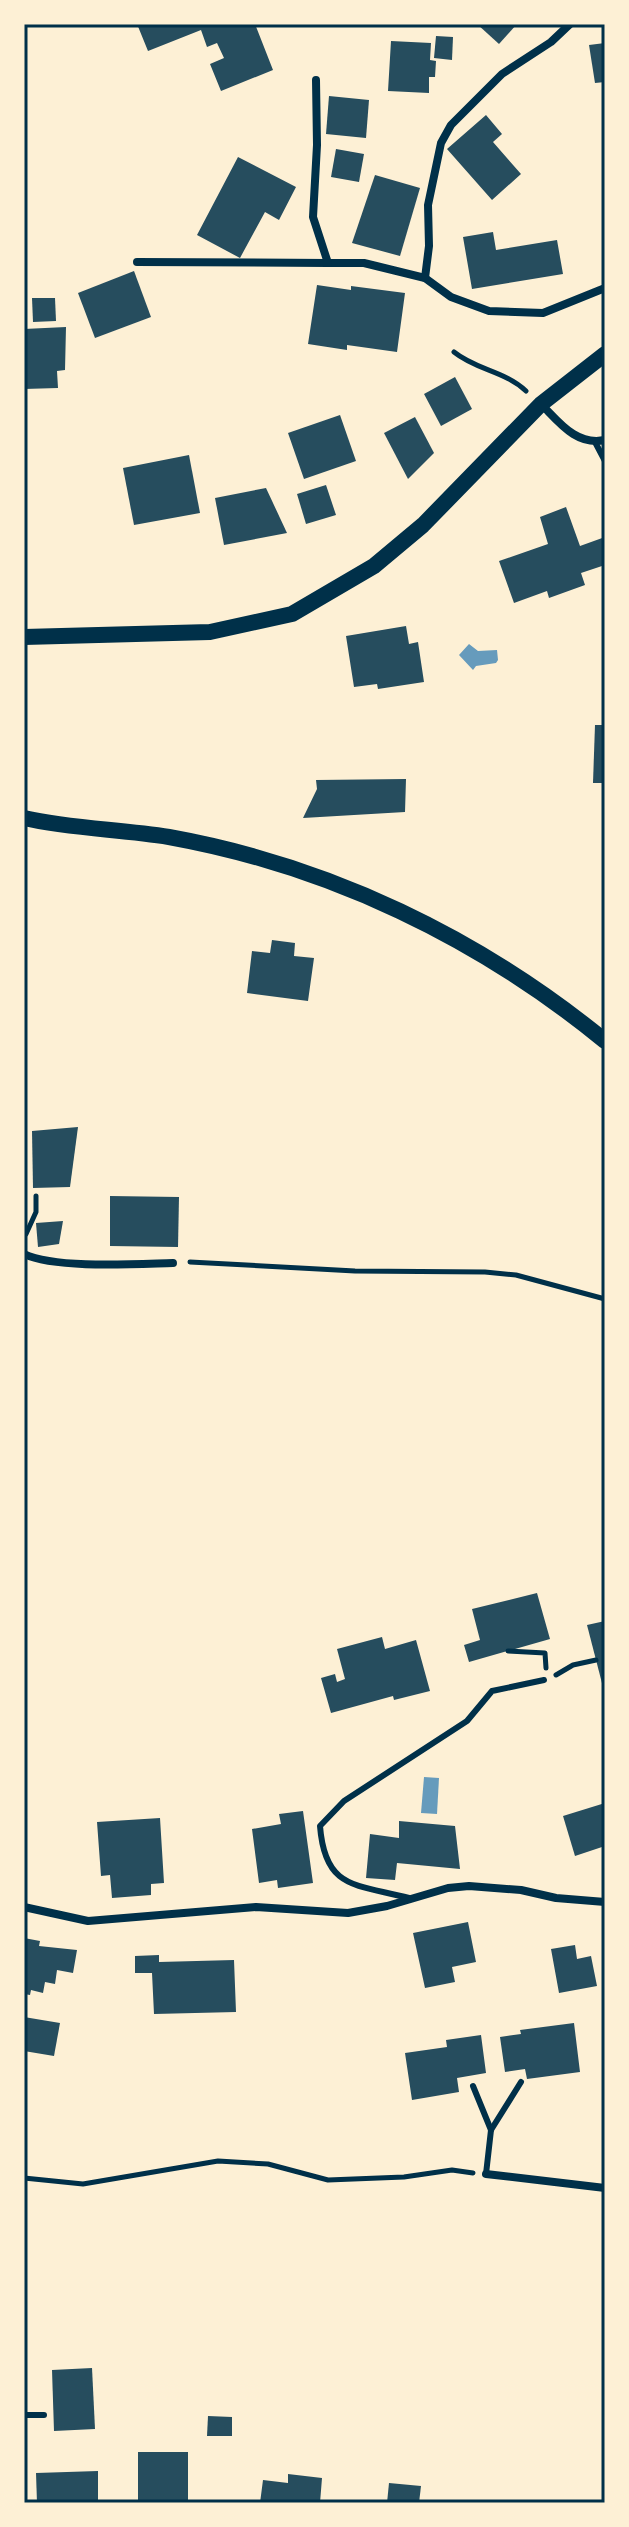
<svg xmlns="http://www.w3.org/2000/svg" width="629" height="2527" font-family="'Archivo Narrow',sans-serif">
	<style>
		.water { fill: #669bbc }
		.building { fill: #264d5e }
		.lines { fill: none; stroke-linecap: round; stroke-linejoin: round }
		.path { stroke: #003049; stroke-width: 5 }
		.service { stroke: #003049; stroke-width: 6 }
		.minor { stroke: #003049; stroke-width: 8 }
		.secondary { stroke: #003049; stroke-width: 16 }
		.neatline { fill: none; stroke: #003049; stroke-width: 3 }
	</style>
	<rect width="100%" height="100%" fill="#fdf0d5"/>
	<g class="water">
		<path d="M469 644 478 651 497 650 498 660 496 663 476 666 473 670 459 655Z"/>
		<path d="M424 1777 439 1778 437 1814 421 1813Z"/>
	</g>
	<g class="building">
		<path d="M137 24H255L273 70 221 91 210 64 224 58 217 43 207 47 201 30 148 51Z"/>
		<path d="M477 24H517L499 44Z"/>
		<path d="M436 36 453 37 452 60 434 58Z"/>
		<path d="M391 41 431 43 430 60 436 61 435 77H429V93L388 91Z"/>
		<path d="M605 43V82L595 83 589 45Z"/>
		<path d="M329 96 369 100 366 138 326 134Z"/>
		<path d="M486 115 502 134 493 142 521 174 492 200 447 149Z"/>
		<path d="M336 149 364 154 359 182 331 177Z"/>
		<path d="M238 157 296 187 279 220 265 212 240 258 197 235Z"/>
		<path d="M375 175 420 188 400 256 352 243Z"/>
		<path d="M493 232 496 250 557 240 563 274 472 289 463 237Z"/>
		<path d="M134 271 151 317 95 338 78 293Z"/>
		<path d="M317 285 351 290V286L405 293 397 352 347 345V350L308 344Z"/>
		<path d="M32 298H55L56 321 33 322Z"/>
		<path d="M66 327 65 370 57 371 58 388 24 389V329Z"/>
		<path d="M455 377 472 409 441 426 424 394Z"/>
		<path d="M340 415 356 461 304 479 288 433Z"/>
		<path d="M415 417 434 453 408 479 384 433Z"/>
		<path d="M189 455 200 513 134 525 123 468Z"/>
		<path d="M326 485 336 515 306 524 297 494Z"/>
		<path d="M266 488 287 533 224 545 215 498Z"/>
		<path d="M566 507 580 546 605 537V565L581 573 585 585 549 598 547 591 514 603 499 561 548 544 540 517Z"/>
		<path d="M406 626 409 644 418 642 424 682 378 689 377 684 354 687 346 636Z"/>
		<path d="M595 725H605V783H593Z"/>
		<path d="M406 779 405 812 303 818 317 789 316 780Z"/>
		<path d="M272 940 295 943 294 956 314 958 308 1001 247 993 252 951 270 953Z"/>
		<path d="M78 1127 70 1187 33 1188 32 1131Z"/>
		<path d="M110 1196 179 1197 178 1247 110 1246Z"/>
		<path d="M63 1221 59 1244 38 1247 36 1223Z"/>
		<path d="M537 1593 550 1639 469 1662 464 1645 480 1640 472 1609Z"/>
		<path d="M605 1621V1691H604L587 1625Z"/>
		<path d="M382 1637 385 1649 416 1640 430 1691 394 1700 393 1696 331 1713 321 1678 335 1674 337 1682 345 1679 337 1649Z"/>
		<path d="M605 1803V1846L575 1856 563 1816Z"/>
		<path d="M303 1811 313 1883 278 1888 277 1880 259 1883 252 1829 281 1824 279 1814Z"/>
		<path d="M160 1818 164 1883 151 1884V1895L112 1898 110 1875 101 1876 97 1822Z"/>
		<path d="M399 1821 455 1826 460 1869 397 1863 395 1880 366 1878 370 1834 399 1838Z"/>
		<path d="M468 1922 476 1962 452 1967 455 1982 425 1988 413 1933Z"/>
		<path d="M24 1938 40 1941 39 1946 77 1950 73 1973 57 1970 55 1984 45 1982 43 1993 31 1990 30 1995 24 1994Z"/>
		<path d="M575 1945 577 1959 591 1956 597 1986 559 1993 551 1949Z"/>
		<path d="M159 1955V1962L234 1960 236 2012 154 2014 152 1973H135V1956Z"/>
		<path d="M24 2017 60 2023 54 2056 24 2051Z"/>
		<path d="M574 2023 580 2072 527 2079 525 2069 505 2072 500 2037 521 2034 520 2030Z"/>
		<path d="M481 2035 486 2073 457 2078 459 2092 412 2100 405 2053 447 2047 446 2040Z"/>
		<path d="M92 2368 95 2429 54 2431 52 2370Z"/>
		<path d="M208 2416 232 2417V2436H207Z"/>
		<rect x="138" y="2452" width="50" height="51"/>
		<path d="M98 2471V2503H37L36 2473Z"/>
		<path d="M288 2474 322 2478 320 2503H260L263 2480 288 2483Z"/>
		<path d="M389 2483 421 2486 419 2503H387Z"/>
	</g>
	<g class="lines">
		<g class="path">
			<path d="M454 352C476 370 505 371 526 391"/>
			<path d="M26 1234 36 1212V1196"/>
			<path d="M190 1262 355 1271 485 1272 516 1275 605 1299"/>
			<path d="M508 1651 545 1653 546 1668"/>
			<path d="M556 1675 573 1665 596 1660"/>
			<path d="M24 2178 83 2184 218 2161 268 2164 328 2180 404 2177 452 2170 473 2173"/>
		</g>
		<g class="service">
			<path d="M595 442 605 461"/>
			<path d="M409 1898C356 1884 325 1890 320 1826L344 1801 467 1721 492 1691 544 1680"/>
			<path d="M473 2086 491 2130"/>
			<path d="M486 2174 491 2130 521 2082"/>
			<path d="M24 2415H44"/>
		</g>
		<g class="minor">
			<path d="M316 80 317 145 313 217 328 263H364L425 278 451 297 489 311 543 313 605 288"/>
			<path d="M137 262 328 263"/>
			<path d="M425 278 429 246 428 205 441 143 451 125 502 74 551 42 570 24"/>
			<path d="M541 404C559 422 576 446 605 440"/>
			<path d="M24 1254C56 1269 135 1264 173 1263"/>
			<path d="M24 1907 88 1921 256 1907 348 1913 387 1906 448 1888 469 1886 521 1890 556 1898 605 1902"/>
			<path d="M486 2174 605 2188"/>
		</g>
		<g class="secondary">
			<path d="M24 637 210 632 292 614 374 566 423 525 541 404 605 354"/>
			<path d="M24 818C72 829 121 829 169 837 330 866 479 938 605 1041"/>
		</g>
	</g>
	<rect width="629" height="2527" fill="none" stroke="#fdf0d5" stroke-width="52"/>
	<rect x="26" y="26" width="577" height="2475" class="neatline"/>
</svg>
